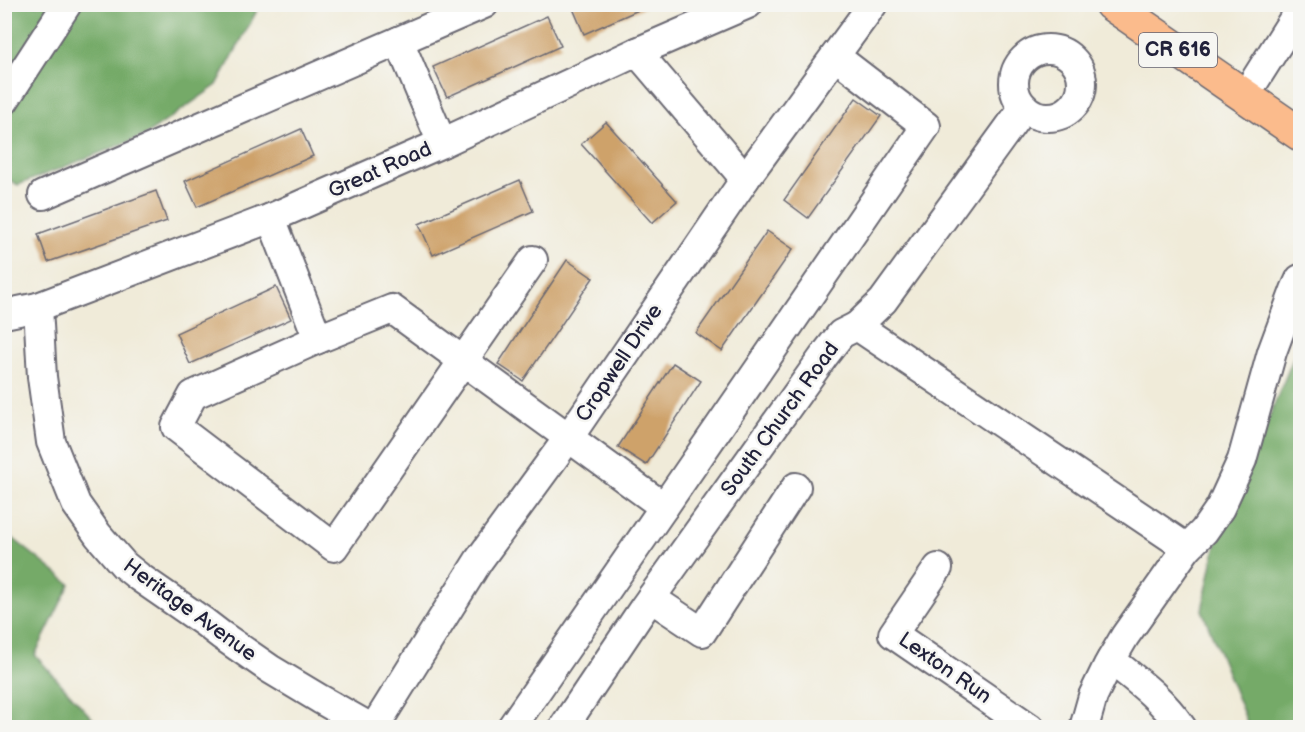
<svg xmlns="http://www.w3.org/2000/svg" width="1305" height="732" font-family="'Balsamiq Sans',sans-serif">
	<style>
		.forest { fill: #74aa68; stroke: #4b6652; stroke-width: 1.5 }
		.building { fill: #cea26a }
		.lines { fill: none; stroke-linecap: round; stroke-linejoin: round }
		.minor-casing { stroke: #6a6872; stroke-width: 32 }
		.major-casing { stroke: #6a6872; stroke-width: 36 }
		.minor { stroke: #fff; stroke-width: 28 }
		.major { stroke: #fbbb8c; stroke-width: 33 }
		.labels { text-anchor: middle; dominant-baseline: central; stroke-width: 5; stroke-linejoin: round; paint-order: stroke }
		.shield { fill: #f6f6f2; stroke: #626272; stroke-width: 1.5 }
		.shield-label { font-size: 20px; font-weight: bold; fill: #22223b }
		.street-label { font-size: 21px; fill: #22223b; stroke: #f6f6f2 }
	</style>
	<rect width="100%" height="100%" fill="#f6f6f2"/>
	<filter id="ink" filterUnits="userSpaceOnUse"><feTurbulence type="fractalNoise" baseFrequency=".0167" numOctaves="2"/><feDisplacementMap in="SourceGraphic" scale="12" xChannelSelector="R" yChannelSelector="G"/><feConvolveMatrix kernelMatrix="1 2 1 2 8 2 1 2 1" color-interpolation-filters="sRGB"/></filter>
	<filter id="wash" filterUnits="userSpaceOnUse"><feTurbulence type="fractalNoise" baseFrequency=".008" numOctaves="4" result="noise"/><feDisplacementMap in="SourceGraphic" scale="24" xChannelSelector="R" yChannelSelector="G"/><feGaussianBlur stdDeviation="1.35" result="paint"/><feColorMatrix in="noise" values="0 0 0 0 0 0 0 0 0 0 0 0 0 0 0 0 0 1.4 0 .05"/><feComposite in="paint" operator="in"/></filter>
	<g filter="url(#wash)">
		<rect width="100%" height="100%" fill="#f0ebd9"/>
		<g class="forest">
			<path d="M5 5H260L217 85 146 135 18 185 5 178Z"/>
			<path d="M1300 342V727H1249L1202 610 1215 548Z"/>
			<path d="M5 532 70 584 35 655 100 727H5Z"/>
		</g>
		<g id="blocks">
			<g class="building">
				<path d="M576 4H652L584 34 572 6Z"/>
				<path d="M547 16 561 46 447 97 433 67Z"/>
				<path d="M856 98 881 116 808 218 784 200Z"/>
				<path d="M606 122 677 201 652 223 581 144Z"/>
				<path d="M301 129 313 156 197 207 185 181Z"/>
				<path d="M520 180 533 211 433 255 419 224Z"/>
				<path d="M156 191 167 221 48 262 38 234Z"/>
				<path d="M767 231 793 249 722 351 696 333Z"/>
				<path d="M567 260 593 278 523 381 498 364Z"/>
				<path d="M276 287 291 319 190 364 176 333Z"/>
				<path d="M673 363 701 381 646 465 618 447Z"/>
			</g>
		</g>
	</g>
	<g filter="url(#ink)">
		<use href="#blocks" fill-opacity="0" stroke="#6a6872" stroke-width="1.5"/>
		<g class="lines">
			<defs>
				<g id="minor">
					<path d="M399 41 442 143"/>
					<circle cx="1048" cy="83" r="34"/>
					<path d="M637 52 745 179"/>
					<path d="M1245 96 1300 9"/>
					<path d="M4 101 67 4"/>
					<path d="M43 195 484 4"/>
					<path d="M271 218 318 339 392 309 664 507 511 728"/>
					<path d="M38 307 42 377 51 442 76 504 98 535 124 565 139 577 204 622 221 635 270 669 320 699 371 728"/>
					<path d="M4 314 38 307 271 218 442 143 637 52 748 4"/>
					<path d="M857 326 883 301 1024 107"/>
					<path d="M318 339 193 395 176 427 334 547 533 260"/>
					<path d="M664 507 926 126 835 56"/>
					<path d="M938 568 893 634 1030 728"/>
					<path d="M651 598 702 632 796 487"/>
					<path d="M1111 660C1139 682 1161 698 1182 728"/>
					<path d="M374 728 479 560 569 437 745 179 873 4"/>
					<path d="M563 728 643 609 824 356 841 334 857 326 1187 548"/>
					<path d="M1084 728 1093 696 1108 665 1125 636 1187 548 1204 531 1220 508 1242 460 1272 352 1295 290 1300 279"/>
				</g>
				<path id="major" d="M1111 4 1300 134"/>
			</defs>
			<use href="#minor" class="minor-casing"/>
			<use href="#major" class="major-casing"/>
			<use href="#minor" class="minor"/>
			<use href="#major" class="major"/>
		</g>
	</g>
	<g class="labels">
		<rect class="shield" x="1139" y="33" width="78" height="34" rx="4.5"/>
		<g class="shield-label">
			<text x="1178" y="50">CR 616</text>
		</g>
		<g class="street-label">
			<text transform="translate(380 170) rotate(-24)">Great Road</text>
			<text transform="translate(619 363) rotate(-56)">Cropwell Drive</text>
			<text transform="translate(780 419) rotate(-54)">South Church Road</text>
			<text transform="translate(190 610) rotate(36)">Heritage Avenue</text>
			<text transform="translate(945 668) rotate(35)">Lexton Run</text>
		</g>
	</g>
	<rect width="1305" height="732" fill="none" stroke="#f6f6f2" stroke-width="24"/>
</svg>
